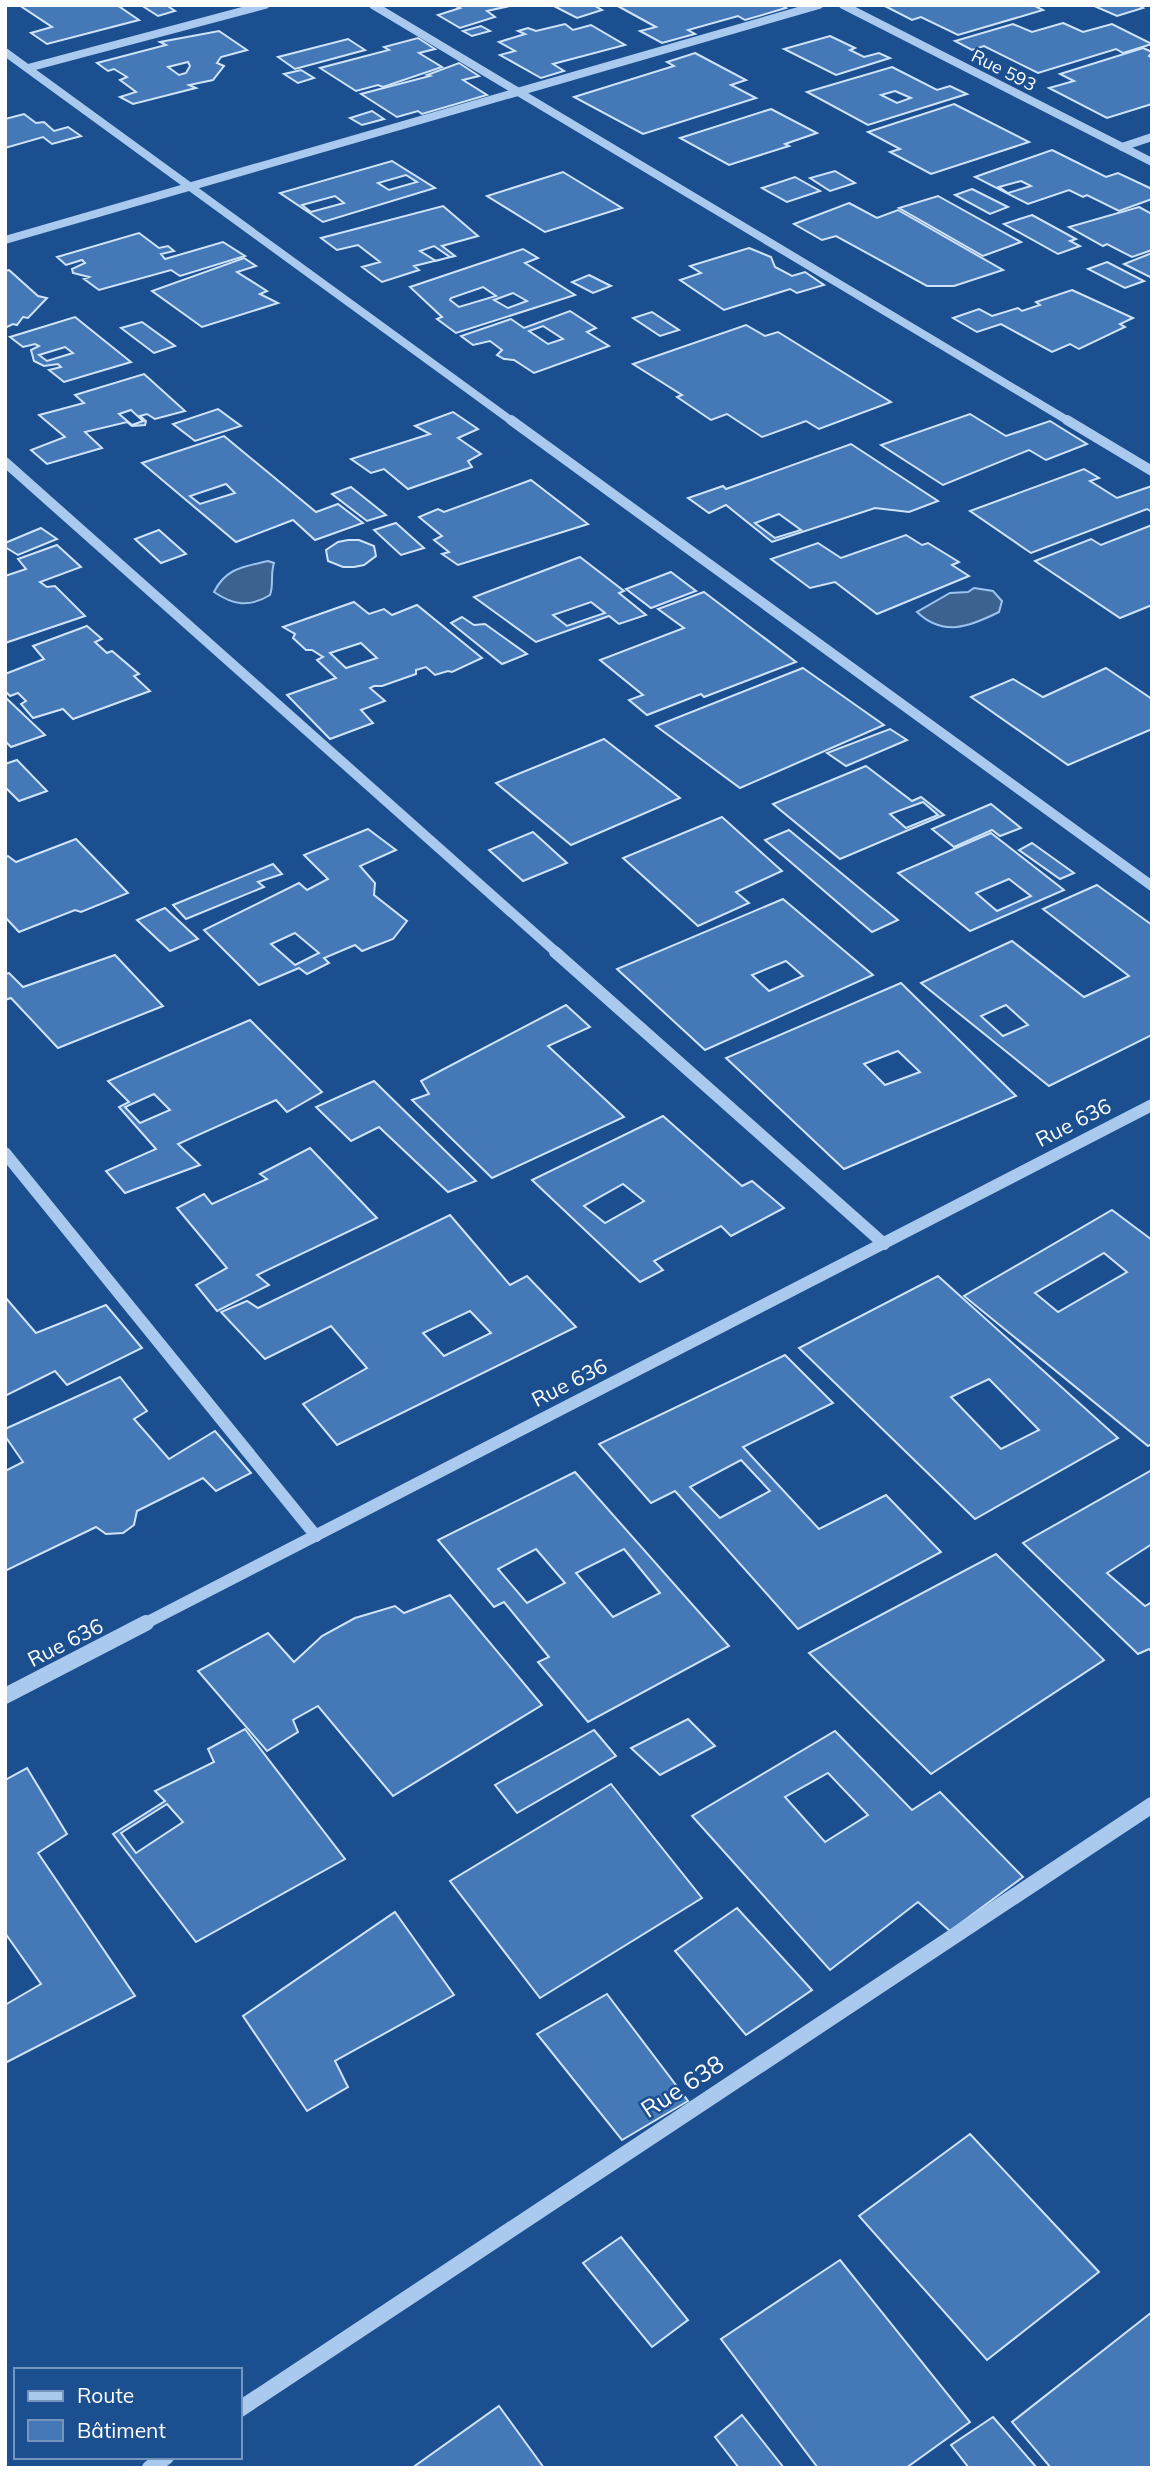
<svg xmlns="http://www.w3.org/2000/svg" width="1157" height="2473" font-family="Mulish,sans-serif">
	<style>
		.water { fill: #3c6290; stroke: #9cc4f0; stroke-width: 2 }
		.building { fill: #4478b7; stroke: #cfe3fa; stroke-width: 2; fill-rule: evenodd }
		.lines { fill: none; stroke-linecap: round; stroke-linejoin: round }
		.minor-far3 { stroke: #a9c9ee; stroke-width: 8 }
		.minor-far2 { stroke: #a9c9ee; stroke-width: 10 }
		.minor-far1 { stroke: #a9c9ee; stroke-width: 12 }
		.minor { stroke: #a9c9ee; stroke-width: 16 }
		.labels { text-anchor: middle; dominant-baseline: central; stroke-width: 5; stroke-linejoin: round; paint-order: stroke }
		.far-street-label { font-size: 18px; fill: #fff; stroke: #1b4f8f }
		.street-label { font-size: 21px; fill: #fff; stroke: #1b4f8f }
		.near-street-label { font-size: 24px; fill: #fff; stroke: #1b4f8f }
	</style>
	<rect width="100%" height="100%" fill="#1b4f8f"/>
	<g class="water">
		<path d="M268 561 274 563C270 575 274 584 270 595 249 608 233 605 214 592 226 568 243 567 268 561Z"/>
		<path d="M974 588 993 591 1002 601 999 612C969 627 943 637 917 612L950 593 968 592Z"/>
	</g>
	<g class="building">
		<path d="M19 5H126L120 7 139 20 47 44 31 33 52 27Z"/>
		<path d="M141 5H166L175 11 158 16Z"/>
		<path d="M454 5H514L487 11 495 17 460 28 438 15 460 8Z"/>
		<path d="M552 5H593L602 10 577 18Z"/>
		<path d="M616 5H781L786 8 745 20 738 16 688 30 695 34 662 43 640 31 656 27Z"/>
		<path d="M883 5H1033L1043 10 958 35 921 17 912 20Z"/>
		<path d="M1092 5H1138L1143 8 1117 16Z"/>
		<path d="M1063 23 1083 32 1112 24 1152 44 1123 53 1116 49 1038 73 984 46 972 50 955 41 1013 24 1032 32Z"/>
		<path d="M565 24 573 30 591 25 625 45 553 64 564 71 541 78 500 55 515 51 499 42 525 34 518 31 528 28 536 31Z"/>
		<path d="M481 26 490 31 472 36 463 31Z"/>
		<path d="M219 31 247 50 221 57 217 63 224 66 213 80 189 85 196 88 133 104 120 97 136 92 120 80 127 77 114 69 108 71 97 63 166 45 160 42ZM188 62 190 66 186 73 179 75 168 67Z"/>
		<path d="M830 36 855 48 850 50 864 57 879 53 890 58 836 75 784 49Z"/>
		<path d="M418 38 435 49 419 53 442 67 383 87 378 85 356 91 320 68 389 50 384 47Z"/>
		<path d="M348 39 365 50 295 69 278 57Z"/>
		<path d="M1143 48 1152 52 1149 56 1152 58V104L1107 118 1049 88 1074 81 1060 74Z"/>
		<path d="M695 53 746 80 731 85 756 98 643 134 574 97 674 66 667 62Z"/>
		<path d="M459 63 479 76 463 80 487 95 422 114 418 111 397 117 361 94 430 76 427 75Z"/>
		<path d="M892 67 937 90 950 86 967 94 868 125 807 92ZM895 91 911 98 897 103 881 95Z"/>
		<path d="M301 70 314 78 298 83 284 74Z"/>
		<path d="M954 104 1029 142 931 174 890 152 900 149 868 132Z"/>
		<path d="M771 109 817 133 785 144 789 146 729 165 680 138Z"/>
		<path d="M372 111 384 119 362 125 350 118Z"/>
		<path d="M24 114 36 123 44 122 54 131 68 127 81 136 52 144 43 137 5 148V119Z"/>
		<path d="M1052 150 1106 177 1118 173 1152 189V199L1119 211 1087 195 1083 197 1069 190 1028 204 975 177ZM1021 181 1031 186 1008 193 999 187Z"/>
		<path d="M392 161 435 188 323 222 280 193ZM406 175 417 182 389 190 378 183ZM335 196 344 203 311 212 302 205Z"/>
		<path d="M835 171 855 183 830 191 810 178Z"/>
		<path d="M563 172 622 208 545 232 487 196Z"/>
		<path d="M795 177 820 191 787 202 762 188Z"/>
		<path d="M972 189 1008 207 990 214 955 195Z"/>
		<path d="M938 196 1021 242 983 256 899 208Z"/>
		<path d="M849 203 877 218 898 210 1003 270 954 286H927L836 236 822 240 794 224Z"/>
		<path d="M443 206 478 236 442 246 455 256 414 266 419 270 382 282 362 267 380 262 358 245 337 250 321 238ZM434 246 450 257 436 261 420 251Z"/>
		<path d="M1139 207 1152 214V250L1132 257 1107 244 1103 246 1069 227Z"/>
		<path d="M1032 215 1076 239 1070 241 1080 246 1058 254 1004 224Z"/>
		<path d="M139 233 159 248 168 246 174 251 161 254 165 259 223 242 245 256 180 276 171 270 99 290 84 279 89 277 73 273 72 269 85 263 82 260 66 265 57 257Z"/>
		<path d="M749 248 771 257 775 267 792 276 805 272 824 285 797 293 790 289 724 310 680 280 701 273 690 266Z"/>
		<path d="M523 249 538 258 525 263 575 295 456 333 437 319 442 317 410 287ZM483 287 496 296 459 307 450 300 451 298ZM513 293 527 301 508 308 494 300Z"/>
		<path d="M1152 253V278L1124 264Z"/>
		<path d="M244 258 256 266 237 272 267 291 260 294 278 303 202 327 152 291Z"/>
		<path d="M1107 262 1144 281 1125 288 1088 269Z"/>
		<path d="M9 270 38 296 47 298 28 318 23 317 17 325 13 324 5 328V271Z"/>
		<path d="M589 275 611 286 593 293 572 282Z"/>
		<path d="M1072 290 1133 318 1120 324 1125 327 1079 349 1070 344 1052 352 1001 324 977 332 953 318 979 309 992 316 1018 308 1022 311 1040 305 1036 302Z"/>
		<path d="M570 311 596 328 587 332 609 346 534 373 514 360 504 359 497 355 502 350 490 341 473 345 461 336 511 319 524 328ZM543 326 563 339 548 344 529 331Z"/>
		<path d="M652 312 679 330 660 336 633 318Z"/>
		<path d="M75 317 131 362 64 382 49 370 61 367 58 364 44 366 34 361 31 350 39 346 35 344 23 347 10 337ZM65 347 73 353 47 361 39 355Z"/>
		<path d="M142 322 175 346 154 353 121 328Z"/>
		<path d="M746 325 765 336 778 332 891 402 819 429 806 421 762 437 727 414 711 420 677 397 682 395 633 364Z"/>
		<path d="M144 374 185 411 155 419 147 414 140 416 146 421 145 425 132 426 127 422 85 432 102 448 47 464 31 450 65 437 39 415 84 403 75 395ZM131 410 143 421 132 425 119 414Z"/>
		<path d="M218 409 241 426 195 441 173 424Z"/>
		<path d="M453 412 478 429 458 438 481 454 468 461 472 467 408 489 384 469 371 473 351 459 430 434 415 426Z"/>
		<path d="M970 414 1006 436 1050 421 1087 444 1046 460 1029 450 943 485 881 445Z"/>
		<path d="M224 436 316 512 338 504 363 523 315 540 293 520 236 542 142 463ZM226 484 235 493 200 504 190 496Z"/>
		<path d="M851 444 938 501 909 512 875 508 772 542 726 505 709 513 688 498 723 486 726 489ZM779 514 801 530 775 538 755 523Z"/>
		<path d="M1084 469 1099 478 1090 481 1117 498 1152 486V512L1147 509 1031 553 970 511Z"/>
		<path d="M531 480 588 524 458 565 442 554 449 552 434 540 442 536 419 517 438 509 444 512Z"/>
		<path d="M351 487 386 515 367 521 332 494Z"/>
		<path d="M396 523 424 548 401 555 374 530Z"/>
		<path d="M1152 525V605L1120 618 1035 561 1091 539 1101 545Z"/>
		<path d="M41 528 57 539 18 555 5 547V543Z"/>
		<path d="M159 530 186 554 161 563 135 539Z"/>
		<path d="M906 535 922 545 928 543 959 562 952 565 969 576 877 614 835 582 810 588 771 559 818 543 841 558Z"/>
		<path d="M348 540H359L374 546 376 556 364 565 354 567H343L328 561 326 550 338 542Z"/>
		<path d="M57 545 81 567 40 582 47 587 55 586 85 616 5 643V576L26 569 18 559Z"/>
		<path d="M580 557 624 591 619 593 646 615 619 624 609 616 536 642 474 597ZM591 602 605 613 567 626 553 615Z"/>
		<path d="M671 572 696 591 651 608 626 589Z"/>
		<path d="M704 592 796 662 704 697 701 694 647 715 629 700 643 695 600 660 684 628 658 609Z"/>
		<path d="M354 602 369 614 384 609 392 615 417 605 482 658 452 672 448 671 435 675 426 667 416 670V674L382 686H374L370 688 385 701 361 710 373 723 330 739 287 695 336 678 317 660 323 657 312 650H306L293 638 295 634 283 627ZM361 643 377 658 346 668 330 653Z"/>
		<path d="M462 617 474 625 485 624 527 654 502 664 451 623Z"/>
		<path d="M87 626 102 639 95 642 107 653 112 651 139 674 134 676 150 691 73 719 63 709 33 718 21 704 26 701 18 693 10 696 5 691V674L44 659 33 646Z"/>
		<path d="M803 668 884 725 740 788 656 726Z"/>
		<path d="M1106 668 1152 699V729L1068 765 971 697 1013 679 1043 697Z"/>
		<path d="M5 697 45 735 11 747 5 741Z"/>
		<path d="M890 729 907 740 846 766 827 753Z"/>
		<path d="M604 739 680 798 571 845 496 783Z"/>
		<path d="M17 760 47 791 19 801 5 787V764Z"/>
		<path d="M866 766 912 801 921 797 944 815 840 859 773 804ZM923 802 938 815 906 828 890 814Z"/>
		<path d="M991 804 1021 828 1000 836 992 830 954 847 932 829Z"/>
		<path d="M722 817 782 871 736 892 749 903 698 926 623 858Z"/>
		<path d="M368 829 396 850 360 866 375 883 374 895 407 921 393 939 362 951 355 945 324 958 329 963 307 974 299 968 259 985 204 930 299 883 307 890 328 879 304 855ZM295 933 319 953 295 965 271 944Z"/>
		<path d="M789 830 898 920 872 932 765 840Z"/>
		<path d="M533 832 567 863 523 881 489 850Z"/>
		<path d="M991 833 1064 890 970 931 898 873ZM1009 879 1031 896 997 911 976 893Z"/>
		<path d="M76 839 128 893 81 912 75 910 19 932 5 917V857L8 856 16 862Z"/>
		<path d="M1032 843 1074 873 1060 879 1019 850Z"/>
		<path d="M273 864 282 874 258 882 264 887 186 919 173 905Z"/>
		<path d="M1097 885 1152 925V1035L1049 1086 921 983 1012 941 1084 997 1129 976 1043 909ZM1006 1005 1028 1025 1003 1036 981 1016Z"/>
		<path d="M783 899 873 975 705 1050 617 969ZM786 961 803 976 769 991 752 975Z"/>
		<path d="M165 908 198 939 170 951 137 920Z"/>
		<path d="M115 955 163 1006 58 1048 11 998 5 1000V974L9 973 23 987Z"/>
		<path d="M901 983 1016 1096 844 1169 726 1058ZM898 1051 920 1072 885 1085 864 1064Z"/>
		<path d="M566 1005 590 1027 548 1046 624 1117 492 1178 412 1100 429 1094 421 1081Z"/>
		<path d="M250 1020 322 1092 287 1112 276 1100 178 1144 200 1165 125 1193 106 1171 156 1149 119 1107 129 1102 108 1081ZM154 1094 170 1110 140 1123 125 1107Z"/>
		<path d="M374 1081 476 1181 448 1192 379 1127 351 1141 316 1107Z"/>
		<path d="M663 1116 742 1186 752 1181 784 1208 731 1236 721 1226 654 1261 663 1270 640 1282 532 1180ZM623 1184 644 1201 605 1223 584 1206Z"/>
		<path d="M310 1148 377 1218 257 1275 269 1285 217 1311 196 1285 227 1268 177 1208 204 1194 212 1204 267 1179 260 1174Z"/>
		<path d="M1112 1210 1152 1240V1444L1148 1446 964 1296ZM1104 1253 1127 1272 1058 1312 1035 1293Z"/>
		<path d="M450 1215 510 1285 527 1276 576 1327 337 1445 303 1404 367 1368 331 1326 265 1359 221 1312 247 1301 258 1308ZM470 1311 491 1333 444 1356 423 1333Z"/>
		<path d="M938 1276 1118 1438 975 1519 799 1348ZM989 1379 1039 1430 1001 1449 951 1397Z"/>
		<path d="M5 1297 36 1333 106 1305 142 1348 67 1385 55 1371 5 1396Z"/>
		<path d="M785 1355 833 1403 743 1447 819 1529 886 1495 941 1552 798 1629 675 1491 651 1503 599 1444ZM741 1460 770 1491 720 1518 690 1487Z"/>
		<path d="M120 1377 147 1411 134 1419 169 1459 215 1431 251 1473 216 1491 203 1478 137 1511 134 1525 123 1533 106 1534 96 1527 5 1571V1471L23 1462 5 1436V1429Z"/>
		<path d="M1152 1470V1544L1107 1573 1145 1606 1152 1602V1652L1149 1649 1138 1654 1023 1543Z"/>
		<path d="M575 1472 729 1646 588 1722 538 1662 549 1657 504 1602 494 1607 438 1540ZM536 1549 565 1583 527 1603 498 1569ZM624 1549 660 1593 613 1617 576 1573Z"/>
		<path d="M996 1554 1104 1660 931 1774 809 1653Z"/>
		<path d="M450 1595 542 1705 393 1796 318 1706 293 1720 298 1732 267 1751 198 1671 268 1633 294 1662 322 1636 355 1618 395 1606 404 1613Z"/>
		<path d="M688 1719 715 1746 660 1775 631 1748Z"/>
		<path d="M245 1729 345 1859 196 1942 113 1834 165 1801 155 1791 214 1762 208 1749ZM167 1804 183 1822 136 1853 121 1833Z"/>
		<path d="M594 1730 616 1756 517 1813 495 1785Z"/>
		<path d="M835 1731 912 1810 940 1792 1023 1877 950 1931 918 1902 830 1970 692 1816ZM828 1773 868 1815 825 1842 785 1797Z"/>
		<path d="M27 1768 67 1834 38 1853 135 1996 5 2063V2005L41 1984 5 1933V1780Z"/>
		<path d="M611 1784 702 1898 540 1998 450 1881Z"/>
		<path d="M737 1908 812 1990 746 2035 675 1951Z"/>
		<path d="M395 1912 454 1995 335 2061 348 2087 307 2111 243 2016Z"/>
		<path d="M607 1994 688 2101 622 2140 537 2034Z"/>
		<path d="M970 2134 1099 2272 987 2360 859 2216Z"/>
		<path d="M621 2237 688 2320 652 2347 583 2263Z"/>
		<path d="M840 2260 970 2422 906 2468H818L721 2339Z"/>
		<path d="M1152 2312V2468H1051L1012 2422Z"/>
		<path d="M499 2406 544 2468H412Z"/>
		<path d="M742 2415 784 2468H739L715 2437Z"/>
		<path d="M993 2417 1037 2468H969L951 2445Z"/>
	</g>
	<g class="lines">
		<g class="minor-far3">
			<path d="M373 5 1070 422"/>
			<path d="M843 5 1152 162"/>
			<path d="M5 52 513 422"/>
			<path d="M28 68 265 5"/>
			<path d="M1122 147 1152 137"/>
			<path d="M5 240 819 5"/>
		</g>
		<g class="minor-far2">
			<path d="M511 420 1152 886"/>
			<path d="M1067 420 1152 471"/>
			<path d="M5 462 557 953"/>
		</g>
		<g class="minor-far1">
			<path d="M555 952 884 1244"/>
			<path d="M5 1153 316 1536"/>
			<path d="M142 1625 1152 1105"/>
		</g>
		<g class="minor">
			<path d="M5 1696 146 1623"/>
			<path d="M240 2409 1152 1805"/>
			<path d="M150 2468 166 2457"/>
		</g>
	</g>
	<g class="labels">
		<g class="far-street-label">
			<text transform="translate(1004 70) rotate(27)">Rue 593</text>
		</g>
		<g class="street-label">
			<text transform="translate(1073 1122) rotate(-27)">Rue 636</text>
			<text transform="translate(569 1382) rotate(-27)">Rue 636</text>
			<text transform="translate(65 1642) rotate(-27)">Rue 636</text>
		</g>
		<g class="near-street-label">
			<text transform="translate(682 2086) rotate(-33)">Rue 638</text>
		</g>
	</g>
	<rect width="1157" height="2473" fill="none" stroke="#ffffff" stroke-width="14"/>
	<rect x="14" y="2368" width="228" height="91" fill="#1b4f8f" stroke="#7695bc" stroke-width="2"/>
	<rect x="28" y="2391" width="35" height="10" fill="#a9c9ee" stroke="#7695bc" stroke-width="2"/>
	<text x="77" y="2403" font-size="21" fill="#ffffff">Route</text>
	<rect x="28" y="2420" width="35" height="21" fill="#4478b7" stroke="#7695bc" stroke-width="2"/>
	<text x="77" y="2438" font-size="21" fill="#ffffff">Bâtiment</text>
</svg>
